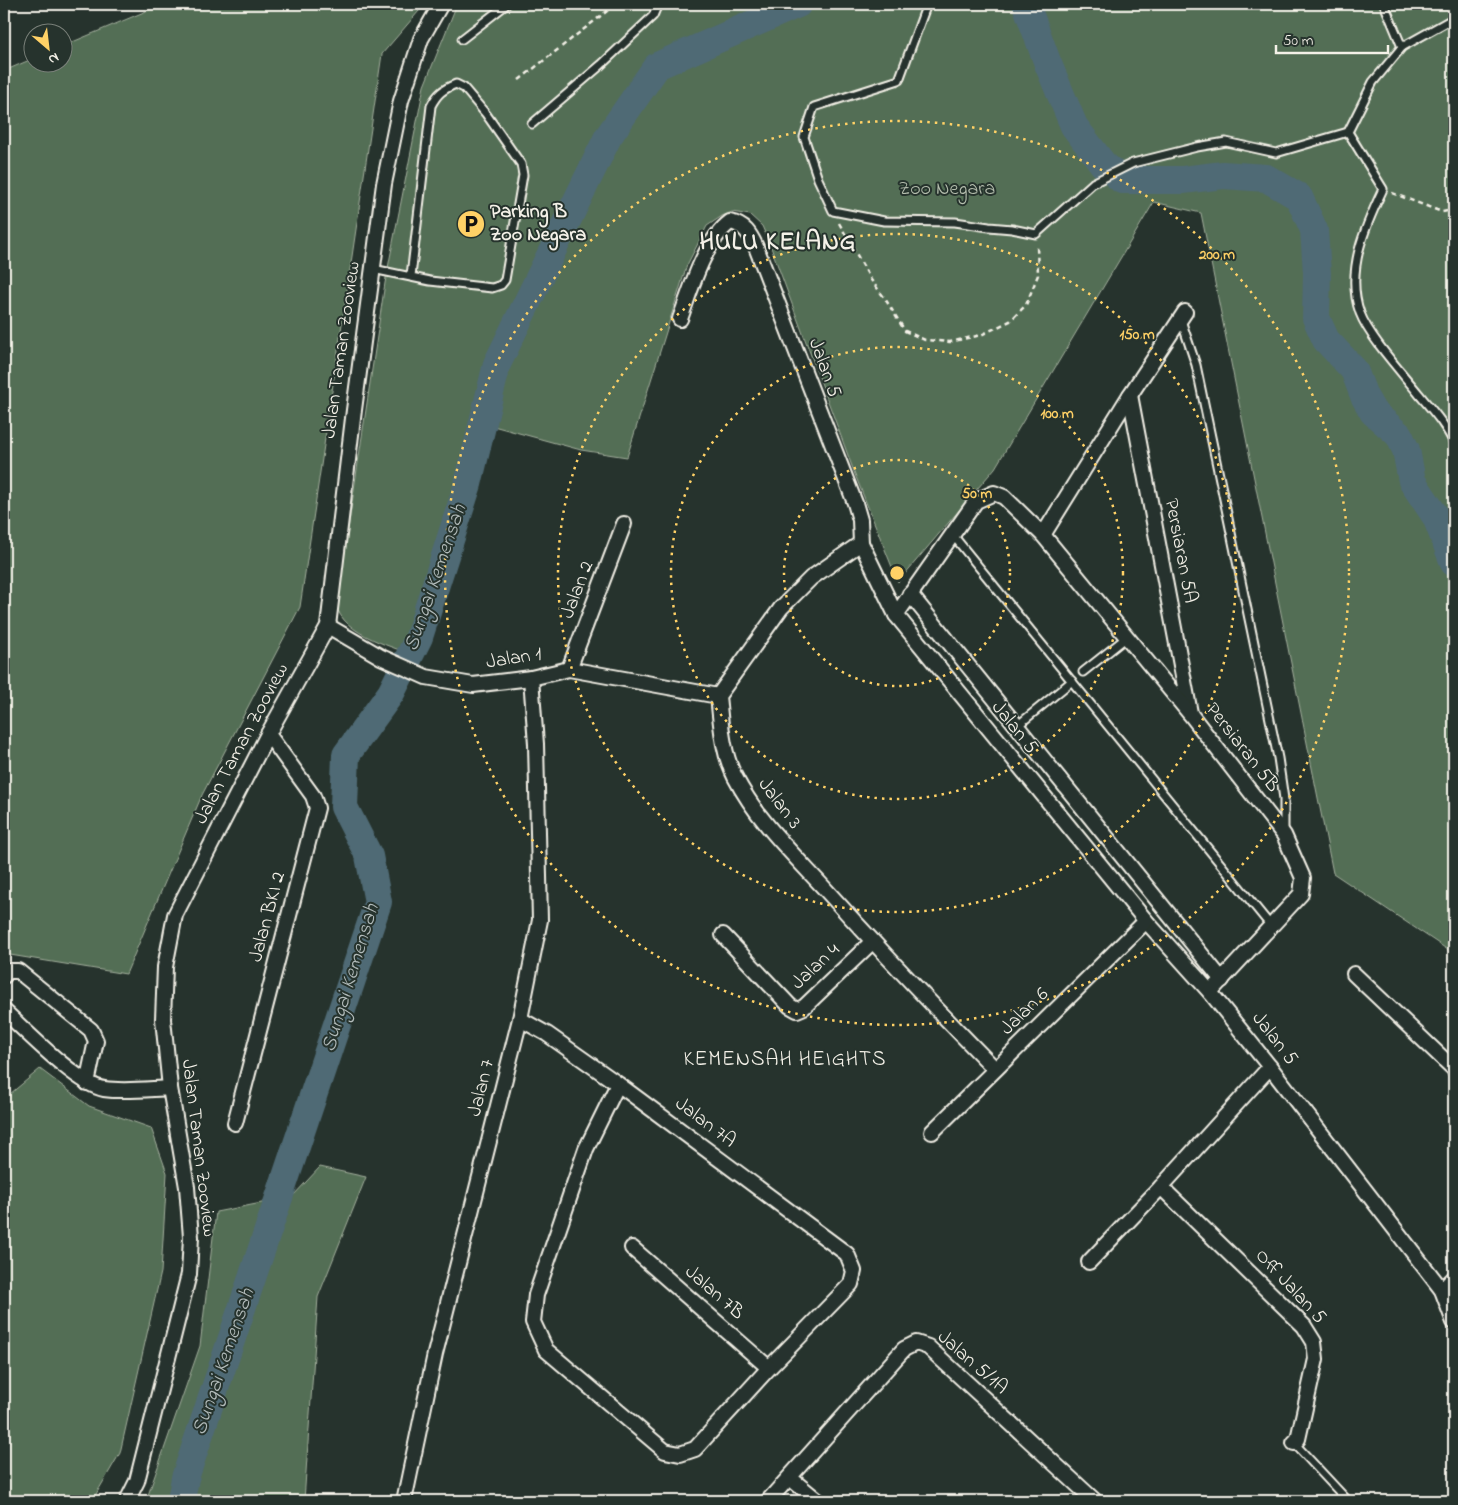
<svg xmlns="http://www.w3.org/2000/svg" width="1458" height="1505" font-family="'Indie Flower',sans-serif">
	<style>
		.green { fill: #536e55; stroke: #a4b09e }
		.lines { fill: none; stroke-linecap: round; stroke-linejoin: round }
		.river { stroke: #4f6a74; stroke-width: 28 }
		.service-casing { stroke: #f4f1e8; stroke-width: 11 }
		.minor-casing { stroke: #f4f1e8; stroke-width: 18 }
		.path { stroke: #f4f1e8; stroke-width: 2.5; stroke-dasharray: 5 4; stroke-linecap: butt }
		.service { stroke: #26332d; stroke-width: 7 }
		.minor { stroke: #26332d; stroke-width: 14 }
		.ring { fill: none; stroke: #ffd166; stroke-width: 2.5; stroke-dasharray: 2.5 5 }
		.labels { text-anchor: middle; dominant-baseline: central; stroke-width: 4; stroke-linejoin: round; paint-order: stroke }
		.park-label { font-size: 20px; fill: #b4bdad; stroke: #26332d }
		.poi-label { font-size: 20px; font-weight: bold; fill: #f4f1e8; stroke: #26332d; text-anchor: start }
		.street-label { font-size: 20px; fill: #f4f1e8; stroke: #26332d }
		.water-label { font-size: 21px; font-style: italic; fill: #b2bbba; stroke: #26332d }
		.neighbourhood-label { font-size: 21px; letter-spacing: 1px; fill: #f4f1e8; stroke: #26332d }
		.district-label { font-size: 25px; font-weight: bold; letter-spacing: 1px; fill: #f4f1e8; stroke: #26332d }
		.centre { fill: #ffd166; stroke: #26332d; stroke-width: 2.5 }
		.ring-label { font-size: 15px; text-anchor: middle; font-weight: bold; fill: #ffd166; stroke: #26332d; stroke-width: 4; stroke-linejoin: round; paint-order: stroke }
	</style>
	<rect width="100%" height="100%" fill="#26332d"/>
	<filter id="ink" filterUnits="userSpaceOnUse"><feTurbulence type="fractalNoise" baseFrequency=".02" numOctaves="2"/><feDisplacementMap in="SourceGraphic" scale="10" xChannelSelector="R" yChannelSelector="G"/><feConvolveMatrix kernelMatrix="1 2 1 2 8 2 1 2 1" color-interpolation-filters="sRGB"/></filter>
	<g filter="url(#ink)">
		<g class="green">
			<path d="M163 4H425L382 54 300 607 202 795 126 974 4 954V71L32 59V62H62L63 46Z"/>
			<path d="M457 4H1454V954L1333 873 1201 213 1154 202 995 468 898 582 856 477 769 242 762 226 750 215 732 212 722 216 707 226 687 265 627 457 581 450 475 421 442 577 416 656C391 646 334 632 336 598 337 593 339 588 340 583L385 283 424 86Z"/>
			<path d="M40 1069 89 1106 151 1128 167 1173 161 1272 120 1453 92 1501H4V1099Z"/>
			<path d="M320 1167 366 1177 318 1297 304 1501H146L200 1346 216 1212 292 1197Z"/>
		</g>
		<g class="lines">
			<g class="river">
				<path d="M1028 4 1027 7 1048 64 1074 126 1103 164 1122 180H1183L1223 175 1266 178 1299 197 1314 230 1317 273 1316 318 1326 340 1354 370 1364 396 1373 412 1399 435 1406 450 1412 481 1436 517 1454 563"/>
				<path d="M181 1501 185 1478 378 902 369 856 344 807 346 755 391 693 419 637 468 484 497 364 608 137 657 66 798 4"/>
			</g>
			<defs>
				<g id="service">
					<path d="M927 4 899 80 814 107 804 137 818 179 833 211 884 221 955 222 989 227 1012 229 1036 234 1093 183 1133 163 1197 147 1226 142 1276 153 1348 132 1373 82 1402 47 1454 18"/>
					<path d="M1384 4 1402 47"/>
					<path d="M462 39 507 4"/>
					<path d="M532 124 601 65 653 16 658 4"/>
					<path d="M1348 132 1383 189C1365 227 1345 271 1360 313 1369 337 1402 373 1418 393 1431 409 1445 424 1454 443"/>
					<path d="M373 269 430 281 492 288 501 285 505 280 523 175 521 164 486 114 464 88 456 84C443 89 437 94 431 106L411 276"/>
					<path d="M1181 320 1196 365 1278 758 1284 799V833"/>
					<path d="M952 534 1271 926"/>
					<path d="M1083 672 1127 637"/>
					<path d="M1017 726 1072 681"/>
					<path d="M1294 1443 1348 1501"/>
				</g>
				<g id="minor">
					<path d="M680 319C691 289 704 242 730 222 745 225 750 234 756 247L855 503 860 520 861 543 896 615 1146 921 1210 992 1270 1067 1442 1290 1454 1322"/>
					<path d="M1130 395 1190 713"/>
					<path d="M1043 535 1130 395 1185 312"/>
					<path d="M861 543 811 578 781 608 718 696C721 723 722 752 735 777 757 820 793 854 825 889 880 950 937 1010 995 1069"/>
					<path d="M910 594 1222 980"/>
					<path d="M896 615 976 501 994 493 1004 497 1043 535 1191 715 1284 835 1303 878 1301 894 1210 992"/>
					<path d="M328 626 381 657 426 677 473 685 531 678 569 669 718 696"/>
					<path d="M569 669 624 524"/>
					<path d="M723 935 790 1006 797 1010 804 1007 872 942"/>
					<path d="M1354 974 1454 1069"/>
					<path d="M4 976 7 971H18L91 1030 96 1041 87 1083"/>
					<path d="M4 1011C25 1030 78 1085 104 1089 125 1092 148 1089 170 1088"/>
					<path d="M520 1019 547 1034 618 1084 847 1254 854 1271 851 1284 769 1368 695 1449 680 1454 665 1451 546 1350 533 1322 536 1295 586 1149 618 1084"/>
					<path d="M235 1123 317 808 313 796 268 734"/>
					<path d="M932 1132 1146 921"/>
					<path d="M1161 1187 1304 1326 1314 1342 1316 1359 1298 1439 1294 1443"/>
					<path d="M632 1248 769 1368"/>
					<path d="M1089 1262 1161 1187 1270 1067"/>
					<path d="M1442 1290 1454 1278"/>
					<path d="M790 1478 818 1501"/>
					<path d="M127 1501 137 1481 189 1274 191 1237 187 1187 170 1088 163 1019 165 967 175 915 268 734 328 626 354 410 384 184 401 101 421 39 441 4"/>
					<path d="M404 1501 435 1354 520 1019 540 920 536 744 531 678"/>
					<path d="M768 1501 904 1349 916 1343 928 1347 1095 1501"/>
				</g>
			</defs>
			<use href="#service" class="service-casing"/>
			<use href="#minor" class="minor-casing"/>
			<g class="path">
				<path d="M519 80 616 4"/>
				<path d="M1392 193 1442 212 1454 210"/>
				<path d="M839 223 871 280 884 297 905 331 925 340 950 342 981 335 1010 321 1026 305 1038 275 1037 245"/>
			</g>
			<use href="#service" class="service"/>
			<use href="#minor" class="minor"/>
		</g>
	</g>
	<g class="ring">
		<circle cx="897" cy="573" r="113"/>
		<circle cx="897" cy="573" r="226"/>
		<circle cx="897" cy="573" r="339"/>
		<circle cx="897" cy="573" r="452"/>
	</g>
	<defs>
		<symbol id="parking-disc" viewBox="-11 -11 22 22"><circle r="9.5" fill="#ffd166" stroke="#26332d"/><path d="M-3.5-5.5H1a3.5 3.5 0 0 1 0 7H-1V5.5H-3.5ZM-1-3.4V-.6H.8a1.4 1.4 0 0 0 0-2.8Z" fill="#111"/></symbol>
	</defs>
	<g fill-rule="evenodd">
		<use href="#parking-disc" x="455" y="208" width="32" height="32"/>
	</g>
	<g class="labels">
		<g class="park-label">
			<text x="947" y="189">Zoo Negara</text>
		</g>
		<g class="poi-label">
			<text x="490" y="212">Parking B<tspan x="490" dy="23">Zoo Negara</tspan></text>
		</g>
		<g class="street-label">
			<text transform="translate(342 350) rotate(-82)">Jalan Taman Zooview</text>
			<text transform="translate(824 368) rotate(70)">Jalan 5</text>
			<text transform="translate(1180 551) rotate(79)">Persiaran 5A</text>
			<text transform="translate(578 590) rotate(-69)">Jalan 2</text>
			<text transform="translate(514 659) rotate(-9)">Jalan 1</text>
			<text transform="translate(1014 728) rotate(51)">Jalan 5</text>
			<text transform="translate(242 744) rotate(-62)">Jalan Taman Zooview</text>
			<text transform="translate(1242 748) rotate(52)">Persiaran 5B</text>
			<text transform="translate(779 804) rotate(53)">Jalan 3</text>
			<text transform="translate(268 917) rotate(-75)">Jalan BKI 2</text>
			<text transform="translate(816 967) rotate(-43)">Jalan 4</text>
			<text transform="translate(1025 1012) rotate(-44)">Jalan 6</text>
			<text transform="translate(1274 1039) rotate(52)">Jalan 5</text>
			<text transform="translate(482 1088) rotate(-76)">Jalan 7</text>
			<text transform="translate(705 1123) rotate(37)">Jalan 7A</text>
			<text transform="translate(198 1148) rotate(83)">Jalan Taman Zooview</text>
			<text transform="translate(1290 1287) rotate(47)">Off Jalan 5</text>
			<text transform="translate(714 1293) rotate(41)">Jalan 7B</text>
			<text transform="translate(972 1363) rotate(41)">Jalan 5/1A</text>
		</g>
		<g class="water-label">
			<text transform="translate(436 578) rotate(-71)">Sungai Kemensah</text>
			<text transform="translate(351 978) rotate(-73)">Sungai Kemensah</text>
			<text transform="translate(224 1362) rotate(-71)">Sungai Kemensah</text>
		</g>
		<g class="neighbourhood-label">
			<text x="785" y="1060">KEMENSAH HEIGHTS</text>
		</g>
		<g class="district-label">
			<text x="778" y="243">HULU KELANG</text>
		</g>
	</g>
	<circle cx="897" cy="573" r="8" class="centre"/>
	<g class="ring-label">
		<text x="1217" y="259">200 m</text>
		<text x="1137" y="339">150 m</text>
		<text x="1057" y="418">100 m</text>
		<text x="977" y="498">50 m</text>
	</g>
	<rect width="1458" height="1505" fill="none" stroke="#26332d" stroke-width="20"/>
	<rect x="10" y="10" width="1438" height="1485" fill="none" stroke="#f4f1e8" stroke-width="2" filter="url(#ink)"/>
	<g transform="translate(48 48) rotate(152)"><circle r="24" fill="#26332d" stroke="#787f78"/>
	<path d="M0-4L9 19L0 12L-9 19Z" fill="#ffd166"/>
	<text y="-8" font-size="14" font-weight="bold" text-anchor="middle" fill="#f4f1e8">N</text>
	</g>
	<path d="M1276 45v8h112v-8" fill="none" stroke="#f4f1e8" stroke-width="2.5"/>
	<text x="1283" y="45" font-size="15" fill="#f4f1e8" stroke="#26332d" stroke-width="4" paint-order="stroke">50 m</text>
</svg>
